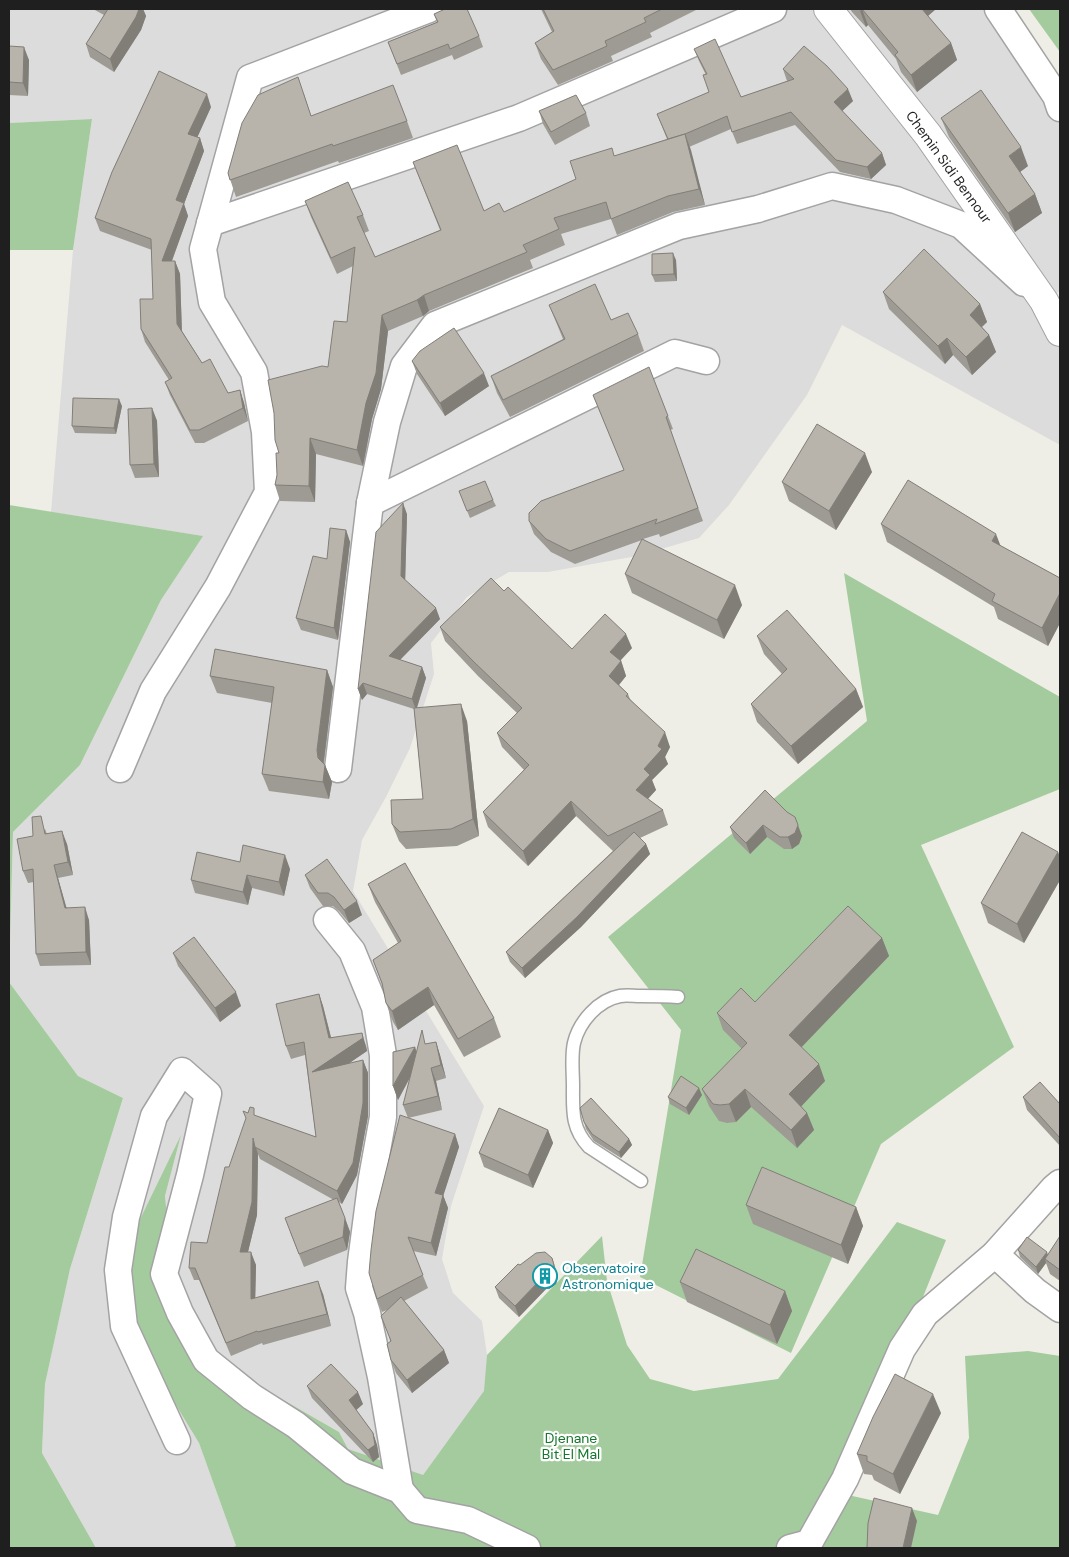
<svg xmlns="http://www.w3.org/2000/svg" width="1069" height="1557" font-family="'DM Sans',sans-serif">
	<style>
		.residential { fill: #dddcdc }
		.forest { fill: #a4cb9e }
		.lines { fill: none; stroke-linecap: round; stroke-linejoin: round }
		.service-casing { stroke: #a3a3a3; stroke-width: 15 }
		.minor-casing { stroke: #a3a3a3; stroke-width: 29 }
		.tertiary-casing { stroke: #a3a3a3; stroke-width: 30 }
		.service { stroke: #fff; stroke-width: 12 }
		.minor { stroke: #fff; stroke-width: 26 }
		.tertiary { stroke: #fff; stroke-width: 28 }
		.wall { fill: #9e9b94 }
		.shaded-wall { fill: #817e78 }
		.building { fill: #b8b4ac; stroke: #817e78 }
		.labels { text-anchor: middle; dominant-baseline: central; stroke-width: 4.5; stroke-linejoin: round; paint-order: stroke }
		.street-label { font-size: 14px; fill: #1f1f1f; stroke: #fff }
		.culture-label { font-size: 14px; fill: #0d838f; stroke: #fff; text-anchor: start }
		.park-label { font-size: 14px; fill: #14772c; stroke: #fff }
	</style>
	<rect width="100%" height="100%" fill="#efeee6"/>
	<path class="residential" d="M9 9H998L1060 108V291L1044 301 1060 332V445L842 325 807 395 729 505 699 538 637 556 548 572H509L467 597 431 643 434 674 410 748 387 795 362 840 353 891 484 1106 451 1206 442 1259 453 1293 482 1321 487 1355 485 1391 423 1475 400 1490 348 1449 339 1432 235 1372 201 1333 171 1258 165 1196 180 1139 128 1244 131 1330 199 1443 236 1546 230 1548H96L42 1453 45 1384 70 1269 123 1098 78 1076 9 982 13 832 80 765 161 600 202 536 51 512 73 250 92 119 9 123Z"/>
	<g class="forest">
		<path d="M1029 9H1060V52Z"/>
		<path d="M92 119 73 250H9V123Z"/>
		<path d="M9 505 203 536 161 600 80 765 13 832 9 982 78 1076 123 1098 70 1269 45 1384 42 1453 96 1548H9Z"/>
		<path d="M844 573 1060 697V789L921 845 1014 1047 881 1144 791 1353 640 1277 681 1030 608 937 867 721Z"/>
		<path d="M181 1135 165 1196 171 1258 201 1333 235 1372 339 1432 348 1449 423 1475 484 1391 487 1355 602 1236 607 1281 627 1345 650 1379 694 1391 778 1379 897 1222 946 1240 902 1349 839 1493 938 1515 969 1438 965 1356 1028 1351 1060 1356V1548H230L236 1546 199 1443 131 1331 128 1244Z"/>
	</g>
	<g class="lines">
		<defs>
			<path id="service" d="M641 1181 589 1147C571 1128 573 1110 573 1086 573 1072 571 1056 574 1043 579 1022 598 1000 620 996 626 995 634 996 640 996 653 996 665 996 678 997"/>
			<g id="minor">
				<path d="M998 9 1056 96 1060 108"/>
				<path d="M210 223 519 118 773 9"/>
				<path d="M370 503 675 353 706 361"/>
				<path d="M120 769 153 691 218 587 268 492 265 432 254 372 212 302 203 249 250 78 429 9"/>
				<path d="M338 769 370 503 387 422 404 366 435 325 679 226 758 209 832 186 896 200 961 225 1024 283"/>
				<path d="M327 920 352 951 375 1007 383 1055V1117L372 1178 361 1262 359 1288 367 1313 381 1377 400 1490"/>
				<path d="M995 1254 1035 1291 1060 1309"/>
				<path d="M177 1441 124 1326 118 1270 126 1217 154 1116 182 1071 208 1094 190 1175 164 1274 180 1313 206 1360 252 1397 296 1425 352 1471 400 1490 417 1510 468 1520 527 1548"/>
				<path d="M790 1548 809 1543 845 1479 902 1349 925 1314 995 1254 1054 1188 1060 1183"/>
			</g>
			<path id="tertiary" d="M828 9 928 135 1044 301 1060 332"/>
		</defs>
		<use href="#service" class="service-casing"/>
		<use href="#minor" class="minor-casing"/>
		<use href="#tertiary" class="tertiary-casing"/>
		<use href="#service" class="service"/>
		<use href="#minor" class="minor"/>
		<use href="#tertiary" class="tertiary"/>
	</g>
	<g class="wall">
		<path d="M93 9H143L146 16 141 30 114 72 90 57 86 44 104 15Z"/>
		<path d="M541 9H698L650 33 652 37 611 56 613 61 558 85 541 59 535 43 552 32Z"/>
		<path d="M850 9H936L928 16 951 43 957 60 917 92 901 72 896 59 868 25 866 27 852 12Z"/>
		<path d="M434 14 479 36 483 47 454 60 452 55 401 75 388 42 437 22Z"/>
		<path d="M9 46 29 60 28 96 9 95Z"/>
		<path d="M694 49 741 97 787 81 783 69 853 101 842 111 882 153 886 165 871 179 840 172 795 125 737 144 731 129 689 147 705 205 673 212 617 235 611 219 561 234 565 245 530 260 533 268 429 311 423 316 388 331 381 389 372 419 363 466 316 454 315 502 280 501 275 485 277 475 279 453 328 367 347 322 353 266 337 274 311 217 305 201 363 215 369 231 364 233 375 257 440 230 413 162 484 211 504 212 576 179 615 156 667 139 657 114 709 92 706 75 699 61Z"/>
		<path d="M304 94 311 116 407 121 413 138 339 163 338 161 236 197 228 173Z"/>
		<path d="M211 107 197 137 200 138 204 151 184 204 188 216 172 261H175L180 274 182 331 202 363 228 393 240 390 244 403 248 421 204 443H195L170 395 165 382 169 380 145 342 141 329 153 299 152 250 100 231 95 218Z"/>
		<path d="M539 111 586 113 590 126 555 145 543 124Z"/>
		<path d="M941 118 1028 166 1020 172 1035 194 1042 213 1015 232 949 137Z"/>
		<path d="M676 260 677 281 655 282 652 275Z"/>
		<path d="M883 292 980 304 987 322 982 327 989 335 996 352 972 375 953 355 945 364 889 309Z"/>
		<path d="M549 305 611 320 638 334 644 351 510 417 497 393 491 376 563 339Z"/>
		<path d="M412 361 489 386 445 416 417 374Z"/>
		<path d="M593 395 668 416 673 429 670 430 703 521 660 537 659 534 643 539 742 605 724 639 632 593 625 574 642 540 575 564 551 552 534 534 529 521 624 470Z"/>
		<path d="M122 406 116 434 75 433 72 426Z"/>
		<path d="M152 408 157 421 159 477 135 478 130 465Z"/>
		<path d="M872 472 836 530 789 501 782 482Z"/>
		<path d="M459 491 493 500 496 506 470 518Z"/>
		<path d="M407 514 405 580 440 619 400 660 422 667 426 678 417 708 467 721 479 836 457 846 406 849 399 841 392 824 423 799 414 709 367 694 362 700 358 689Z"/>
		<path d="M881 524 1001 546 1060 578V623L1048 646 998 619 994 607 887 542Z"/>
		<path d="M346 530 350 542 338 640 301 630 296 618Z"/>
		<path d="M504 591 572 649 632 648 621 660 626 676 619 685 628 694 630 699 670 747 665 757 668 764 652 780 656 790 648 799 663 810 668 825 640 838 646 844 650 854 581 927 525 978 510 962 506 952 613 851 576 816 528 866 488 827 483 812 524 770 502 747 497 733 517 713 478 676 445 641 440 627Z"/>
		<path d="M757 636 856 689 863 707 798 764 757 722 751 704 782 674 764 654Z"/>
		<path d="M327 670 333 687 324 763 325 765 332 782 329 799 269 791 262 774 272 703 217 693 210 676Z"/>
		<path d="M765 790 802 836 799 844 792 849H784L767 837 750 854 734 838 730 827Z"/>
		<path d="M45 829 47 834 67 844 73 875 58 878 66 907 89 920 91 965 40 966 36 954 34 882 28 883 23 871 33 836Z"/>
		<path d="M1058 852 1060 858V880L1024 943 988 923 981 903Z"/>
		<path d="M240 862 290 869 284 896 252 888 248 905 195 893 191 880Z"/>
		<path d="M305 875 362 915 349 923 339 911 333 906H323L310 888Z"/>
		<path d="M368 884 494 1018 501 1037 464 1057 434 1005 398 1030 393 1022 386 1003 383 987 373 960 398 943 375 902Z"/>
		<path d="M882 938 889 956 801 1047 825 1081 801 1106 807 1113 814 1130 797 1148 751 1107 736 1122 727 1123 719 1121 709 1106 702 1089 742 1049 723 1030 717 1013 755 1002Z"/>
		<path d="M173 953 241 1006 220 1022 178 966Z"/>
		<path d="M319 994 323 1006 331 1037 366 1046 367 1051 348 1064 363 1060 368 1073V1116L357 1175 342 1204 339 1202 350 1232 347 1250 304 1267 290 1232 334 1200 260 1159 258 1154 257 1215 248 1252 256 1265 255 1298 323 1294 331 1326 263 1345 262 1343 231 1356 199 1280H194L189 1268 207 1243 229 1167 257 1116 316 1137 305 1055 291 1059 286 1046Z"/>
		<path d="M436 1042 440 1055 446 1078 436 1081 442 1110 408 1118 455 1134 459 1147 443 1195 448 1208 436 1256 413 1251 428 1288 404 1301 444 1350 449 1363 412 1393 396 1373 391 1360 390 1341 387 1310 382 1312 377 1299 408 1118 403 1105 410 1078 398 1100 393 1086 415 1047 416 1052 427 1044Z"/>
		<path d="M702 1095 689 1115 670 1104 668 1097Z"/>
		<path d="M1023 1097 1060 1104V1146L1027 1110Z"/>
		<path d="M584 1122 629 1139 632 1145 621 1158 594 1141 586 1129Z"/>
		<path d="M548 1130 553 1143 533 1188 484 1167 479 1153Z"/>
		<path d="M746 1205 856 1207 863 1226 848 1264 753 1224Z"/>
		<path d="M1060 1236V1281L1050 1274 1046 1263 1038 1274 1020 1257 1018 1250 1048 1255Z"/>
		<path d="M520 1265 558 1276 556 1284 549 1289H546L519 1317 499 1298 495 1287Z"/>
		<path d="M680 1282 785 1291 792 1311 777 1344 687 1302Z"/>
		<path d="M307 1386 363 1404 356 1410 373 1433 377 1445 379 1457 373 1462 312 1398Z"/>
		<path d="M941 1413 900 1494 874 1480 872 1475 864 1474 857 1454Z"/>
	</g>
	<g class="shaded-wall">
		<path d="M139 9H143L146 16 141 30 114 72 110 59Z"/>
		<path d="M862 9 868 25 866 27 860 11Z"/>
		<path d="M919 9H936L923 20Z"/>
		<path d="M951 43 957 60 917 92 911 75Z"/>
		<path d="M24 47 29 60 28 96 23 83Z"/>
		<path d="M848 89 853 101 839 114 834 102Z"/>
		<path d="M207 94 211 107 193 147 188 134Z"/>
		<path d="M685 134 691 150 705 205 699 189Z"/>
		<path d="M200 138 204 151 184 204 188 216 167 274 162 261 176 200Z"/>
		<path d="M1021 147 1028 166 1016 175 1009 156Z"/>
		<path d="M882 153 886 165 871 179 867 167Z"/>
		<path d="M1035 194 1042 213 1015 232 1008 213Z"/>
		<path d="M673 253 676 260 677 281 674 274Z"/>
		<path d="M175 261 180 274 182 337 177 324Z"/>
		<path d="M424 295 429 311 423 316 417 300Z"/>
		<path d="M980 304 987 322 976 332 970 315Z"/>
		<path d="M382 315 388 331 381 389 372 419 363 466 357 450Z"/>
		<path d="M989 335 996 352 972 375 966 357Z"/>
		<path d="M947 338 953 355 945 364 938 346Z"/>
		<path d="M484 373 489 386 445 416 440 403Z"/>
		<path d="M240 390 244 403 248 421 243 408Z"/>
		<path d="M119 399 122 406 116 434 114 428Z"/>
		<path d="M152 408 157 421 159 477 154 464Z"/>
		<path d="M310 438 316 454 315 502 309 486Z"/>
		<path d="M865 453 872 472 836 530 829 511Z"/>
		<path d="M403 503 407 514 405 587 401 576Z"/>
		<path d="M346 530 350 542 338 640 334 628Z"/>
		<path d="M996 534 1003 552 992 541Z"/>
		<path d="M735 585 742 605 724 639 717 620Z"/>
		<path d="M1060 593V623L1048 646 1042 628Z"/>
		<path d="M436 608 440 619 393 667 389 656Z"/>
		<path d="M626 634 632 648 615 666 610 652Z"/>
		<path d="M621 661 626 676 614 691 609 676Z"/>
		<path d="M422 667 426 678 416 710 412 699Z"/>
		<path d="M327 670 333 687 323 767 325 765 332 782 329 799 323 782 317 750Z"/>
		<path d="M363 683 367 694 362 700 358 689Z"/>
		<path d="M856 689 863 707 798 764 791 746Z"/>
		<path d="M461 704 467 721 479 836 473 819Z"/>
		<path d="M665 732 670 747 665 757 668 764 652 780 656 790 642 805 636 790 644 769 658 746Z"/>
		<path d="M571 801 576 816 528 866 523 851Z"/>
		<path d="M795 817 802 836 799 844 792 849 788 837Z"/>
		<path d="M763 825 767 837 750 854 746 843Z"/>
		<path d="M62 831 67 844 73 875 68 862Z"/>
		<path d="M646 844 650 854 581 927 525 978 522 968Z"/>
		<path d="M1058 852 1060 858V880L1024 943 1017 924Z"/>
		<path d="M285 855 290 869 284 896 279 882Z"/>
		<path d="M54 865 58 878 70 920 65 908Z"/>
		<path d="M247 875 252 888 248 905 243 892Z"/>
		<path d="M357 901 362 915 349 923 344 910Z"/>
		<path d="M85 907 89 920 91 965 86 952Z"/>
		<path d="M882 938 889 956 796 1053 789 1035Z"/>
		<path d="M428 987 434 1005 398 1030 392 1011Z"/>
		<path d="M236 992 241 1006 220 1022 215 1008Z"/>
		<path d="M319 994 323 1006 334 1050 329 1038Z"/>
		<path d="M362 1033 366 1046 367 1051 317 1085 312 1072Z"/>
		<path d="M436 1042 440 1055 446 1078 441 1065Z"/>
		<path d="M415 1047 419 1060 398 1100 393 1086Z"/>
		<path d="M363 1060 368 1073V1116L357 1175 342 1204 337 1191Z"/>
		<path d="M819 1064 825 1081 796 1112 789 1094Z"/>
		<path d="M431 1068 436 1081 442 1110 438 1096Z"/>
		<path d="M699 1088 702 1095 689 1115 686 1108Z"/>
		<path d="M745 1089 751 1107 736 1122 729 1104Z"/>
		<path d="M807 1113 814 1130 797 1148 791 1130Z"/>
		<path d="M548 1130 553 1143 533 1188 528 1175Z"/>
		<path d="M455 1134 459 1147 440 1206 435 1193Z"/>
		<path d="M253 1138 258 1154 257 1215 245 1264 240 1252Z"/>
		<path d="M629 1139 632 1145 621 1158 619 1152Z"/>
		<path d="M443 1195 448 1208 436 1256 431 1243Z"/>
		<path d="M856 1207 863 1226 848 1264 841 1245Z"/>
		<path d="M345 1218 350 1232 347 1250 343 1237Z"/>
		<path d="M251 1252 256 1265 255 1312 251 1299Z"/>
		<path d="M1047 1252 1049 1258 1045 1259 1046 1263 1038 1274 1036 1267Z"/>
		<path d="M552 1258 558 1276 556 1284 549 1289 545 1278Z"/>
		<path d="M542 1278 546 1289 519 1317 515 1306Z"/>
		<path d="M318 1281 323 1294 331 1326 327 1314Z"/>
		<path d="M785 1291 792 1311 777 1344 770 1325Z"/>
		<path d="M444 1350 449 1363 412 1393 407 1380Z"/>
		<path d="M358 1392 363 1404 354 1412 349 1400Z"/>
		<path d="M933 1394 941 1413 900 1494 893 1474Z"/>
		<path d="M373 1433 377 1445 379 1457 373 1462 368 1450Z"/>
		<path d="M912 1508 917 1521 911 1548H903Z"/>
	</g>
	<g class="building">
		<path d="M108 9H139L136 17 110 59 86 44Z"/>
		<path d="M445 9H467L479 36 450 49 448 44 397 64 388 42 438 22 434 14Z"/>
		<path d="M543 9H662L644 18 646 22 605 41 607 46 553 70 535 43 554 31Z"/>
		<path d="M862 9H922L951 43 911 75 895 55 898 52Z"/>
		<path d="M715 39 741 97 794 79 783 69 804 46 827 66 848 89 834 102 882 153 867 167 836 160 791 112 732 132 727 116 685 134 668 139 657 114 709 92 703 75 707 74 694 49Z"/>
		<path d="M9 46 24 47 23 83 9 82Z"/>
		<path d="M159 71 207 94 188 134 200 138 176 200 184 203 162 261H175L177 324 202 363 210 359 228 393 240 390 243 408 199 430H190L165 382 172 378 141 329 140 299H153L151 239 95 218 112 172Z"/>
		<path d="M298 77 311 116 393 85 407 121 333 146 332 144 230 180 228 173 242 123 258 95Z"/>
		<path d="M981 90 1021 147 1009 156 1035 194 1008 213 941 118Z"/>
		<path d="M576 95 586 113 551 132 539 111Z"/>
		<path d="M685 134 699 189 668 196 611 219 606 202 554 218 559 229 523 245 527 252 424 295 417 300 382 315 376 373 366 403 357 450 310 438 309 486 275 485 277 475 276 453H279L275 440 274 413 268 380 322 366 328 367 334 321 347 322 355 247 331 258 305 201 348 182 363 215 357 217 375 257 441 230 413 162 457 145 484 211 499 203 504 212 576 179 570 161 612 148 614 156Z"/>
		<path d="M924 249 980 304 970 315 989 335 966 357 947 338 938 346 883 292Z"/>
		<path d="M673 253 674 274 652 275V254Z"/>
		<path d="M595 284 611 320 628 313 638 334 503 400 491 376 565 339 549 305Z"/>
		<path d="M454 328 484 373 440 403 412 361 420 351Z"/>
		<path d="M649 367 668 416 666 417 698 508 655 524 657 519 570 551 546 539 529 521V513L541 501 624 470 593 395Z"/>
		<path d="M73 398 119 399 114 428 72 426Z"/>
		<path d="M152 408 154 464 130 465 128 409Z"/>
		<path d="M817 424 865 453 829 511 782 482Z"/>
		<path d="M908 480 996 534 992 541 1060 578V593L1042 628 992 601 995 594 881 524Z"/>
		<path d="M485 481 493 500 467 511 459 491Z"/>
		<path d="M403 503 401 576 436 608 389 656 422 667 412 699 363 683 358 689 376 532Z"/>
		<path d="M330 528 346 530 334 628 296 618 313 556 327 559Z"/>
		<path d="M642 539 735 585 717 620 625 574Z"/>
		<path d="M491 578 504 591 508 587 572 649 605 614 626 634 610 652 621 661 609 676 628 694 626 696 665 732 658 746 662 749 644 769 650 775 636 790 663 810 608 836 571 801 523 851 483 812 529 765 497 733 522 708 473 661 440 627Z"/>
		<path d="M787 610 856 689 791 746 751 704 787 669 757 636Z"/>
		<path d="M215 649 327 670 317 750 318 758 325 765 323 782 262 774 274 687 210 676Z"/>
		<path d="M461 704 473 819 451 829 400 832 392 824 391 800 423 799 414 708Z"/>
		<path d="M765 790 787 812 795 817 798 825 795 833 788 837H780L763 825 746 843 730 827Z"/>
		<path d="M41 816 45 834 62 831 68 862 54 865 65 908 85 907 86 952 36 954 33 869 23 871 17 839 33 836 32 817Z"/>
		<path d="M634 832 646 844 577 917 522 968 506 952Z"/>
		<path d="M1022 832 1058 852 1017 924 981 903Z"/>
		<path d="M243 845 285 855 279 882 247 875 243 892 191 880 197 852 240 862Z"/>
		<path d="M327 859 357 901 344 910 334 897 328 893H318L305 875Z"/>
		<path d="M405 863 494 1018 458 1039 428 987 392 1011 386 1003 382 983 373 960 401 941 368 884Z"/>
		<path d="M848 906 882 938 789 1035 819 1064 789 1094 807 1113 791 1130 745 1089 729 1104 720 1105 713 1104 702 1089 747 1043 717 1013 741 988 755 1002Z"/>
		<path d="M194 937 236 992 215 1008 173 953Z"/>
		<path d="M319 994 329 1038 362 1033 363 1038 312 1072 363 1060V1103L353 1163 337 1191 255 1147 253 1138 252 1202 240 1252H251V1299L318 1281 327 1314 258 1332 257 1331 226 1343 195 1268H189L191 1242 207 1243 225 1167H229L246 1118 243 1111 248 1113 250 1107 254 1108V1115L316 1137 304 1042 286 1046 276 1004Z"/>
		<path d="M422 1030 425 1044 436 1042 441 1065 431 1068 438 1096 403 1105Z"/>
		<path d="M415 1047 393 1086V1052Z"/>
		<path d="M681 1076 699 1088 686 1108 668 1097Z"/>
		<path d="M1040 1082 1060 1104V1138L1023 1097Z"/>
		<path d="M591 1098 629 1139 619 1152 592 1134 584 1122 580 1108Z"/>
		<path d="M499 1108 548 1130 528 1175 479 1153Z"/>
		<path d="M400 1115 455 1134 435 1193 443 1195 431 1243 408 1237 423 1275 377 1299 369 1273 371 1250 376 1211Z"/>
		<path d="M762 1167 856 1207 841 1245 746 1205Z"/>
		<path d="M337 1198 345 1218 343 1237 299 1254 285 1218Z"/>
		<path d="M1060 1236V1270L1045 1259Z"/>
		<path d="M1027 1237 1047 1252 1036 1267 1018 1250Z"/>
		<path d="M696 1249 785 1291 770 1325 680 1282Z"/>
		<path d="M545 1252 552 1258 554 1265 552 1273 545 1278H542L515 1306 495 1287 518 1264 520 1265 536 1253Z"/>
		<path d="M401 1297 444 1350 407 1380 391 1360 387 1344 391 1341 381 1316Z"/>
		<path d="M331 1364 358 1392 349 1400 373 1433 375 1445 368 1450 307 1386Z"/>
		<path d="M895 1374 933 1394 893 1474 867 1461V1456L857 1454 873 1417Z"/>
		<path d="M874 1498 912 1508 903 1548H867L868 1523Z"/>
	</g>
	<defs>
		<symbol id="building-ring" viewBox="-11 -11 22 22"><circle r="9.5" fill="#fff" stroke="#0f9aa8" stroke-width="1.5"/><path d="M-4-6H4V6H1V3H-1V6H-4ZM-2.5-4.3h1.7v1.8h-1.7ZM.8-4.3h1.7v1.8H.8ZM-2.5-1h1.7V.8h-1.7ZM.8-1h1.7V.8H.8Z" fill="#0f9aa8"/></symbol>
	</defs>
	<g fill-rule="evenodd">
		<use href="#building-ring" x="531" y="1262" width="28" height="28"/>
	</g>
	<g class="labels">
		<g class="street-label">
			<text transform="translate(949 167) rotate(54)">Chemin Sidi Bennour</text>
		</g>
		<g class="culture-label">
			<text x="562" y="1268">Observatoire<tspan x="562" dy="16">Astronomique</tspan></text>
		</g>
		<g class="park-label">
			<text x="571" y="1438">Djenane<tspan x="571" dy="16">Bit El Mal</tspan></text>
		</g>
	</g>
	<rect width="1069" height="1557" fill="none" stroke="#1f1f1f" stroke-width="20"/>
</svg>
